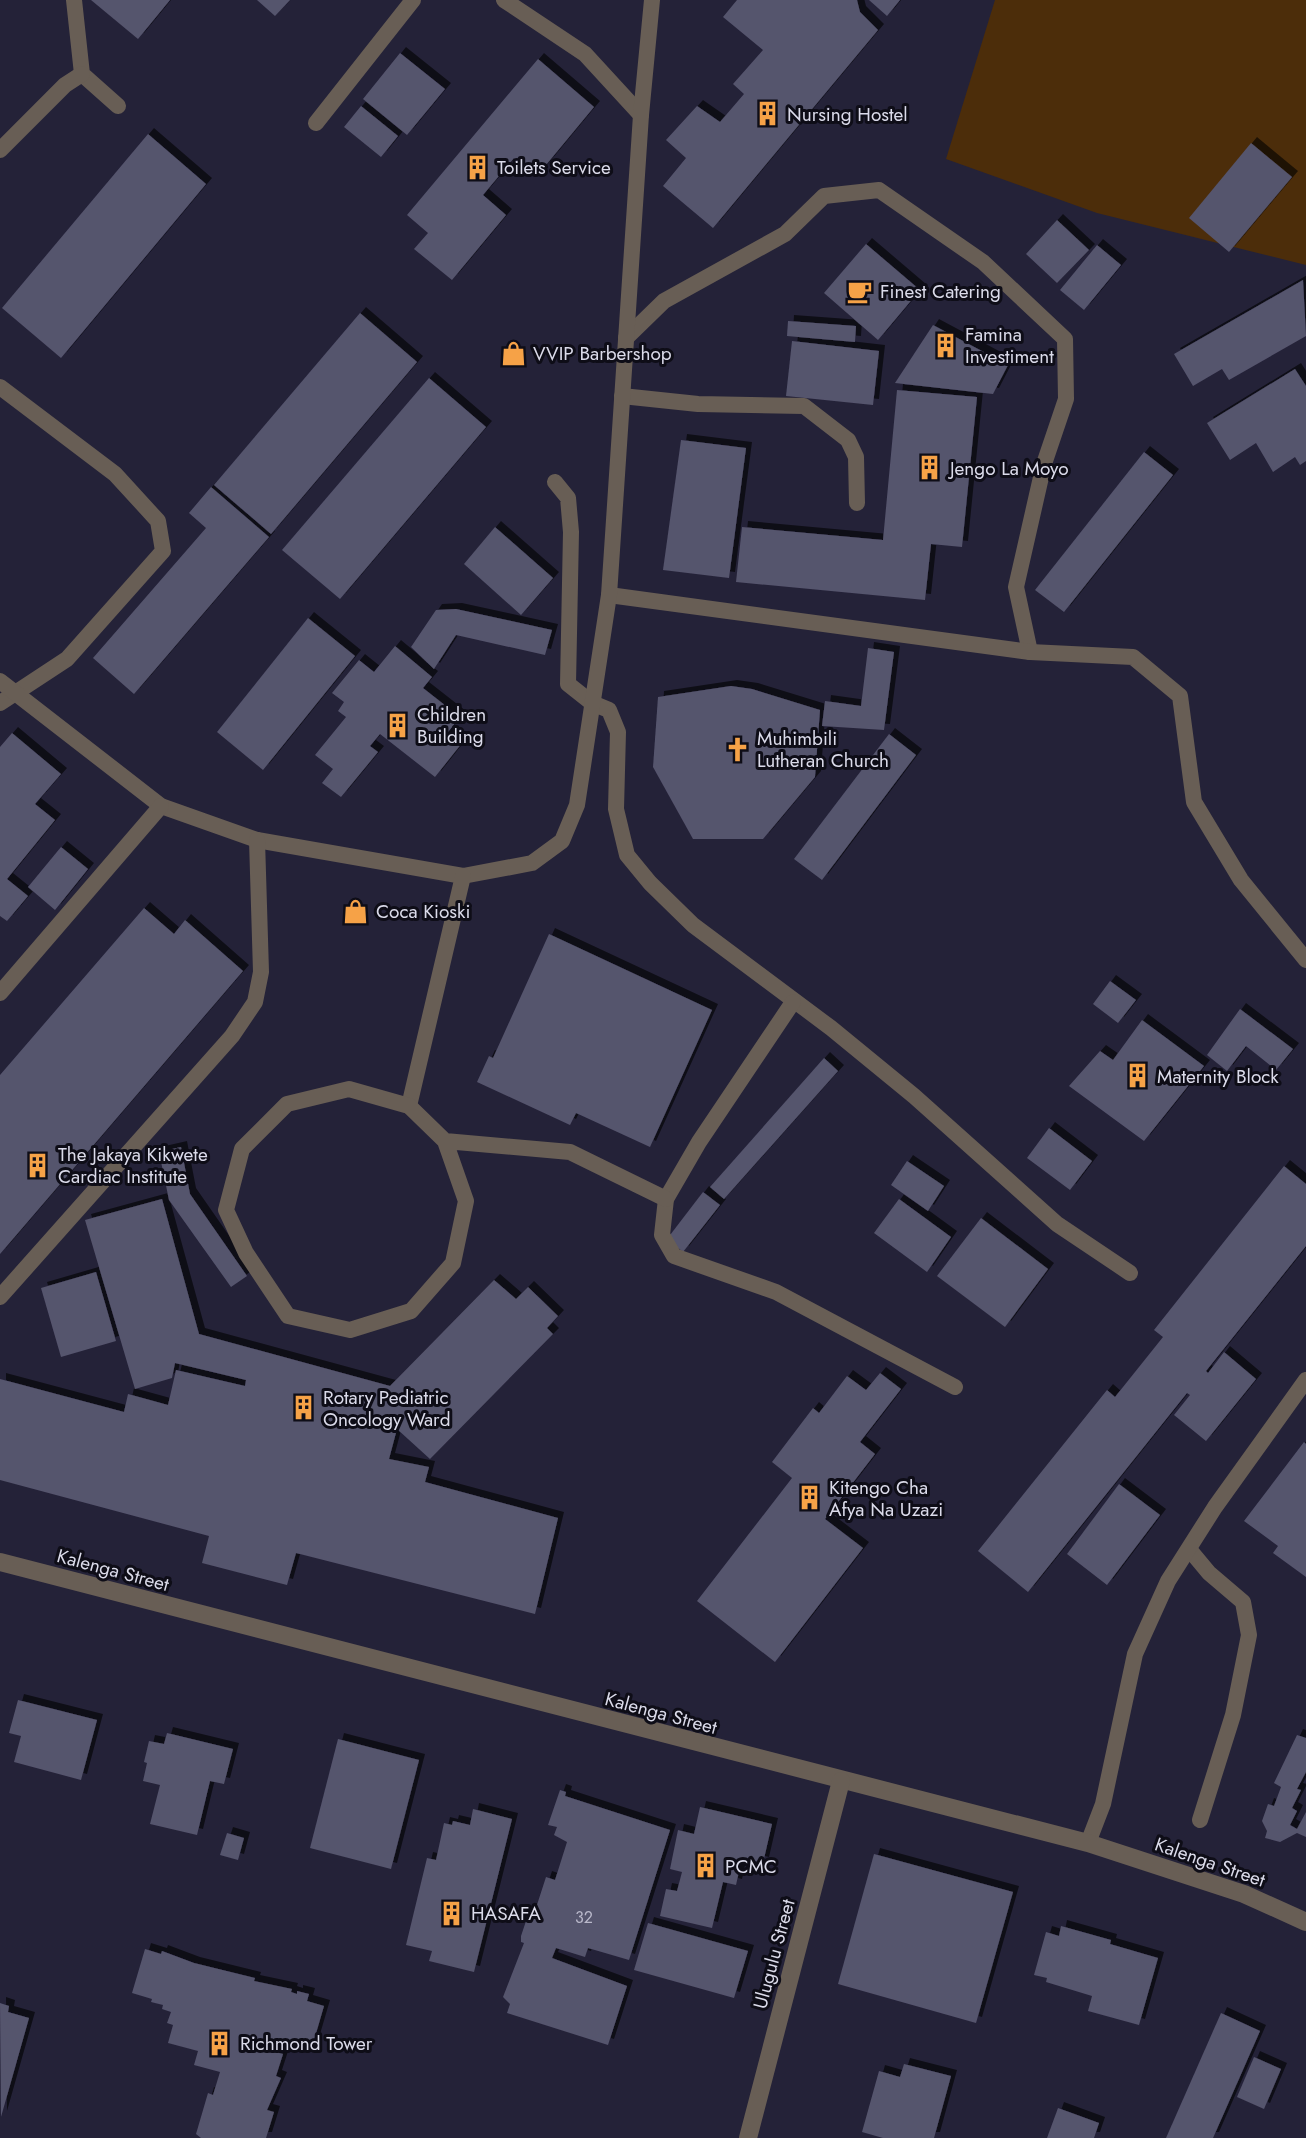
<svg xmlns="http://www.w3.org/2000/svg" width="1306" height="2138" font-family="Jost,sans-serif">
	<style>
		.green { fill: #4c2d0a }
		.building { fill: #55546d; filter: url(#shadow) }
		.lines { fill: none; stroke-linecap: round; stroke-linejoin: round }
		.service { stroke: #685e55; stroke-width: 16 }
		.minor { stroke: #685e55; stroke-width: 18 }
		.labels { text-anchor: middle; dominant-baseline: central; stroke-width: 6; stroke-linejoin: round; paint-order: stroke }
		.number-label { font-size: 16px; fill: #bab9cb }
		.poi-label { font-size: 19px; fill: #dbdbea; stroke: #0e0d17; text-anchor: start }
		.street-label { font-size: 19px; fill: #dbdbea; stroke: #0e0d17 }
	</style>
	<defs>
		<filter id="shadow"><feDropShadow dx="6" dy="-6" stdDeviation="0" flood-color="#0009"/></filter>
	</defs>
	<rect width="100%" height="100%" fill="#242238"/>
	<path class="green" d="M995 0H1306V265L1097 213 946 159Z"/>
	<g class="building">
		<path d="M91 0H170L138 39Z"/>
		<path d="M257 0H290L275 16Z"/>
		<path d="M737 0H857L860 12 878 30 713 228 663 186 686 158 666 140 697 106 720 122 744 94 733 84 763 50 723 17Z"/>
		<path d="M869 0H900L887 16Z"/>
		<path d="M400 53 445 89 407 135 363 99Z"/>
		<path d="M538 59 594 107 536 177 514 158 483 195 506 215 452 280 414 249 428 233 407 215Z"/>
		<path d="M361 106 398 136 381 157 344 127Z"/>
		<path d="M148 134 206 184 61 358 2 308Z"/>
		<path d="M1251 143 1292 177 1229 252 1189 218Z"/>
		<path d="M1057 220 1089 250 1057 283 1026 254Z"/>
		<path d="M866 244 920 290 878 340 824 293Z"/>
		<path d="M1097 245 1121 265 1084 310 1060 290Z"/>
		<path d="M1303 280 1306 336 1229 380 1222 369 1193 386 1174 354Z"/>
		<path d="M360 313 417 362 271 534 214 485Z"/>
		<path d="M788 321 856 326 855 342 787 336Z"/>
		<path d="M933 325 1008 365 993 394 895 383Z"/>
		<path d="M792 341 879 351 873 405 786 396Z"/>
		<path d="M1295 369 1306 386V461L1300 465 1295 457 1273 472 1256 443 1230 460 1207 423Z"/>
		<path d="M429 378 486 427 340 599 282 550Z"/>
		<path d="M897 390 977 397 962 547 931 544 925 600 736 582 742 527 883 540Z"/>
		<path d="M681 440 746 448 729 578 663 570Z"/>
		<path d="M1144 452 1173 475 1064 612 1035 590Z"/>
		<path d="M211 487 269 537 134 694 93 658 206 528 189 513Z"/>
		<path d="M495 527 553 578 521 615 464 564Z"/>
		<path d="M456 609 552 630 545 655 456 635 434 669 411 647 436 610Z"/>
		<path d="M308 618 355 656 263 770 217 732Z"/>
		<path d="M395 646 432 677 423 688 460 717 448 732 462 743 435 777 380 734 370 746 378 752 341 797 322 783 333 769 315 755 346 717 338 711 344 702 332 693 359 660 374 672Z"/>
		<path d="M868 648 894 652 884 730 822 726 825 701 861 706Z"/>
		<path d="M731 686 752 689 820 710 815 777 763 839H693L653 767 658 697Z"/>
		<path d="M12 733 61 774 35 804 55 820 7 879 28 896 7 921 0 916V747Z"/>
		<path d="M889 734 916 755 822 880 794 859Z"/>
		<path d="M61 847 88 869 55 910 28 887Z"/>
		<path d="M144 908 174 934 185 920 243 971 0 1254V1075Z"/>
		<path d="M549 934 712 1010 650 1147 576 1113 570 1125 477 1082 489 1056 493 1058Z"/>
		<path d="M1110 981 1136 1000 1118 1023 1093 1004Z"/>
		<path d="M1240 1009 1293 1049 1276 1070 1246 1046 1227 1071 1207 1055Z"/>
		<path d="M1142 1020 1204 1066 1144 1141 1069 1086 1100 1051 1113 1060Z"/>
		<path d="M824 1058 838 1071 724 1199 710 1187Z"/>
		<path d="M1049 1128 1092 1161 1070 1190 1027 1158Z"/>
		<path d="M181 1147 190 1194 247 1276 231 1287 169 1200 159 1152Z"/>
		<path d="M907 1161 944 1186 928 1211 891 1185Z"/>
		<path d="M1284 1166 1306 1184V1246L1206 1371 1208 1373 1224 1352 1256 1379 1206 1441 1174 1415 1190 1395 1187 1393 1028 1592 978 1551 1107 1390 1115 1397 1163 1337 1154 1330Z"/>
		<path d="M703 1192 720 1205 683 1252 667 1239Z"/>
		<path d="M162 1199 199 1334 390 1386 494 1280 516 1299 528 1287 558 1316 547 1328 553 1334 430 1459 397 1429 389 1459 429 1467 425 1482 558 1518 535 1614 296 1553 287 1585 202 1563 209 1536 0 1480V1379L124 1412 128 1394 168 1405 176 1370 245 1386 246 1380 175 1363 172 1378 135 1389 85 1220Z"/>
		<path d="M899 1199 951 1237 927 1272 874 1233Z"/>
		<path d="M981 1218 1048 1269 1005 1327 937 1276Z"/>
		<path d="M96 1272 116 1341 61 1357 41 1288Z"/>
		<path d="M880 1373 901 1389 860 1442 875 1454 825 1519 863 1548 775 1662 697 1601 792 1478 772 1462 813 1408 819 1413 847 1376 866 1390Z"/>
		<path d="M1304 1442 1306 1444V1577L1273 1553 1278 1546 1244 1521Z"/>
		<path d="M1119 1484 1160 1515 1107 1585 1067 1554Z"/>
		<path d="M18 1700 97 1720 81 1780 14 1762 21 1736 9 1733Z"/>
		<path d="M167 1733 233 1749 224 1784 210 1781 197 1835 150 1824 160 1785 143 1781 147 1763 144 1762 149 1741 164 1744Z"/>
		<path d="M1297 1735 1306 1738V1772L1297 1789 1301 1790 1292 1808 1297 1811 1290 1825 1297 1829 1306 1812V1837L1297 1833 1280 1842 1265 1838 1267 1831 1262 1821 1268 1804 1274 1806 1281 1787 1274 1783Z"/>
		<path d="M338 1739 419 1760 391 1869 310 1848Z"/>
		<path d="M560 1790 566 1792 565 1796 670 1830 629 1960 588 1948 585 1957 556 1948 552 1958 627 1986 608 2045 507 2013 510 2004 503 1997 524 1943 521 1942V1936L530 1909 535 1911 546 1877 555 1880 567 1842 554 1835 557 1827 548 1825Z"/>
		<path d="M700 1807 772 1824 763 1863 742 1858 736 1885 723 1882 712 1928 660 1916 666 1889 677 1891 682 1872 670 1869 678 1830 694 1834Z"/>
		<path d="M473 1809 512 1819 474 1972 429 1961 432 1951 406 1945 427 1858 436 1860 444 1823 452 1825 453 1821 470 1825Z"/>
		<path d="M227 1833 244 1838 238 1860 220 1855Z"/>
		<path d="M874 1854 1013 1892 976 2023 838 1984Z"/>
		<path d="M648 1923 748 1951 734 1998 634 1970Z"/>
		<path d="M1061 1926 1111 1940 1110 1944 1158 1958 1139 2025 1088 2011 1092 1996 1046 1982 1047 1978 1034 1975 1046 1932 1059 1936Z"/>
		<path d="M145 1949 161 1954 162 1951 194 1963 255 1978 254 1981 292 1989 291 1992 297 1994V1991L309 1994 307 2001 324 2006 312 2047 291 2041 290 2045 269 2042 268 2050 283 2054 276 2076 281 2078 267 2110 274 2112 266 2138H201L196 2134 208 2093 213 2095 220 2072 194 2065 198 2051 168 2043 173 2025 167 2023 171 2012 162 2009 163 2005 151 2002 152 1999 132 1993Z"/>
		<path d="M0 2003 9 2006 8 2012 29 2018 1 2117Z"/>
		<path d="M1221 2013 1260 2031 1213 2138H1166Z"/>
		<path d="M1254 2057 1281 2069 1264 2109 1237 2097Z"/>
		<path d="M904 2064 951 2076 934 2138H883L862 2132 879 2071 900 2077Z"/>
		<path d="M1058 2108 1099 2123 1094 2138H1047Z"/>
	</g>
	<g class="lines">
		<g class="service">
			<path d="M74 0 82 74 118 106"/>
			<path d="M504 0 585 54 641 115"/>
			<path d="M316 123 413 0"/>
			<path d="M0 150 65 85 82 74"/>
			<path d="M626 338 664 301 785 234 824 196 879 190 983 262 1065 339 1066 399 1044 464 1016 587 1030 652"/>
			<path d="M0 387 115 474 158 521 163 551 67 659 0 703"/>
			<path d="M622 396 698 404 804 406 848 440 856 457 857 503"/>
			<path d="M555 482 568 498 571 532 568 684 592 703 609 710 618 732 616 809 627 855 650 883 693 925 831 1028 914 1096 1057 1224 1130 1273"/>
			<path d="M609 595 1030 652 1133 657 1180 696 1194 802 1241 880 1306 960"/>
			<path d="M0 681 161 806 257 840 463 876 532 863 562 841 577 805 609 595 641 115 652 0"/>
			<path d="M0 993 161 806"/>
			<path d="M793 1002 699 1142 666 1199 662 1235 674 1256 776 1292 955 1387"/>
			<path d="M409 1106 463 876"/>
			<path d="M445 1141 466 1201 453 1263 411 1311 350 1330 288 1316 246 1253 226 1210 242 1149 287 1104 349 1089 409 1106 445 1141 570 1152 666 1199"/>
			<path d="M0 1297 232 1036 255 1002 261 972 257 840"/>
			<path d="M1189 1549 1209 1573 1243 1602 1249 1635 1233 1715 1200 1820"/>
			<path d="M1088 1843 1103 1804 1135 1654 1168 1581 1215 1507 1306 1380"/>
		</g>
		<g class="minor">
			<path d="M0 1562 1088 1843 1244 1894 1306 1922"/>
			<path d="M748 2138 841 1781"/>
		</g>
	</g>
	<defs>
		<symbol id="building-bare" viewBox="-9 -9 18 18"><path d="M-4-6H4V6H1V3H-1V6H-4ZM-2.5-4.3h1.7v1.8h-1.7ZM.8-4.3h1.7v1.8H.8ZM-2.5-1h1.7V.8h-1.7ZM.8-1h1.7V.8H.8Z" fill="#f6a247" stroke="#0e0d17" stroke-width="2.5" paint-order="stroke"/></symbol>
		<symbol id="cafe-bare" viewBox="-9 -9 18 18"><path d="M-5.5-4.5H6V0H3Q3 3.5 0 3.5H-2.5Q-5.5 3.5-5.5 0ZM3-3.2v2h1.7v-2ZM-6 4.5H4V6H-6Z" fill="#f6a247" stroke="#0e0d17" stroke-width="2.5" paint-order="stroke"/></symbol>
		<symbol id="shop-bare" viewBox="-9 -9 18 18"><path d="M-5-2.5h2.3a2.7 3.5 0 0 1 5.4 0H5L5.5 6h-11ZM-1.5-2.5h3a1.5 2.3 0 0 0-3 0Z" fill="#f6a247" stroke="#0e0d17" stroke-width="2.5" paint-order="stroke"/></symbol>
		<symbol id="church-bare" viewBox="-9 -9 18 18"><path d="M-1.2-6h2.4v3.5h3.3v2.4h-3.3V6h-2.4V-.1h-3.3v-2.4h3.3Z" fill="#f6a247" stroke="#0e0d17" stroke-width="2.5" paint-order="stroke"/></symbol>
	</defs>
	<g fill-rule="evenodd">
		<use href="#building-bare" x="750" y="96" width="35" height="35"/>
		<use href="#building-bare" x="460" y="150" width="35" height="35"/>
		<use href="#cafe-bare" x="842" y="274" width="35" height="35"/>
		<use href="#building-bare" x="928" y="328" width="35" height="35"/>
		<use href="#shop-bare" x="496" y="336" width="35" height="35"/>
		<use href="#building-bare" x="912" y="450" width="35" height="35"/>
		<use href="#building-bare" x="380" y="708" width="35" height="35"/>
		<use href="#church-bare" x="720" y="732" width="35" height="35"/>
		<use href="#shop-bare" x="338" y="894" width="35" height="35"/>
		<use href="#building-bare" x="1120" y="1058" width="35" height="35"/>
		<use href="#building-bare" x="20" y="1148" width="35" height="35"/>
		<use href="#building-bare" x="286" y="1390" width="35" height="35"/>
		<use href="#building-bare" x="792" y="1480" width="35" height="35"/>
		<use href="#building-bare" x="688" y="1848" width="35" height="35"/>
		<use href="#building-bare" x="434" y="1896" width="35" height="35"/>
		<use href="#building-bare" x="202" y="2026" width="35" height="35"/>
	</g>
	<g class="labels">
		<g class="number-label">
			<text x="584" y="1917">32</text>
		</g>
		<g class="poi-label">
			<text x="787" y="114">Nursing Hostel</text>
			<text x="497" y="167">Toilets Service</text>
			<text x="880" y="291">Finest Catering</text>
			<text x="965" y="334">Famina<tspan x="965" dy="22">Investiment</tspan></text>
			<text x="533" y="353">VVIP Barbershop</text>
			<text x="950" y="468">Jengo La Moyo</text>
			<text x="417" y="714">Children<tspan x="417" dy="22">Building</tspan></text>
			<text x="757" y="738">Muhimbili<tspan x="757" dy="22">Lutheran Church</tspan></text>
			<text x="376" y="911">Coca Kioski</text>
			<text x="1157" y="1076">Maternity Block</text>
			<text x="58" y="1154">The Jakaya Kikwete<tspan x="58" dy="22">Cardiac Institute</tspan></text>
			<text x="323" y="1397">Rotary Pediatric<tspan x="323" dy="22">Oncology Ward</tspan></text>
			<text x="829" y="1487">Kitengo Cha<tspan x="829" dy="22">Afya Na Uzazi</tspan></text>
			<text x="725" y="1866">PCMC</text>
			<text x="471" y="1913">HASAFA</text>
			<text x="240" y="2043">Richmond Tower</text>
		</g>
		<g class="street-label">
			<text transform="translate(113 1570) rotate(15)">Kalenga Street</text>
			<text transform="translate(661 1713) rotate(15)">Kalenga Street</text>
			<text transform="translate(1210 1862) rotate(19)">Kalenga Street</text>
			<text transform="translate(774 1954) rotate(-75)">Ulugulu Street</text>
		</g>
	</g>
</svg>
